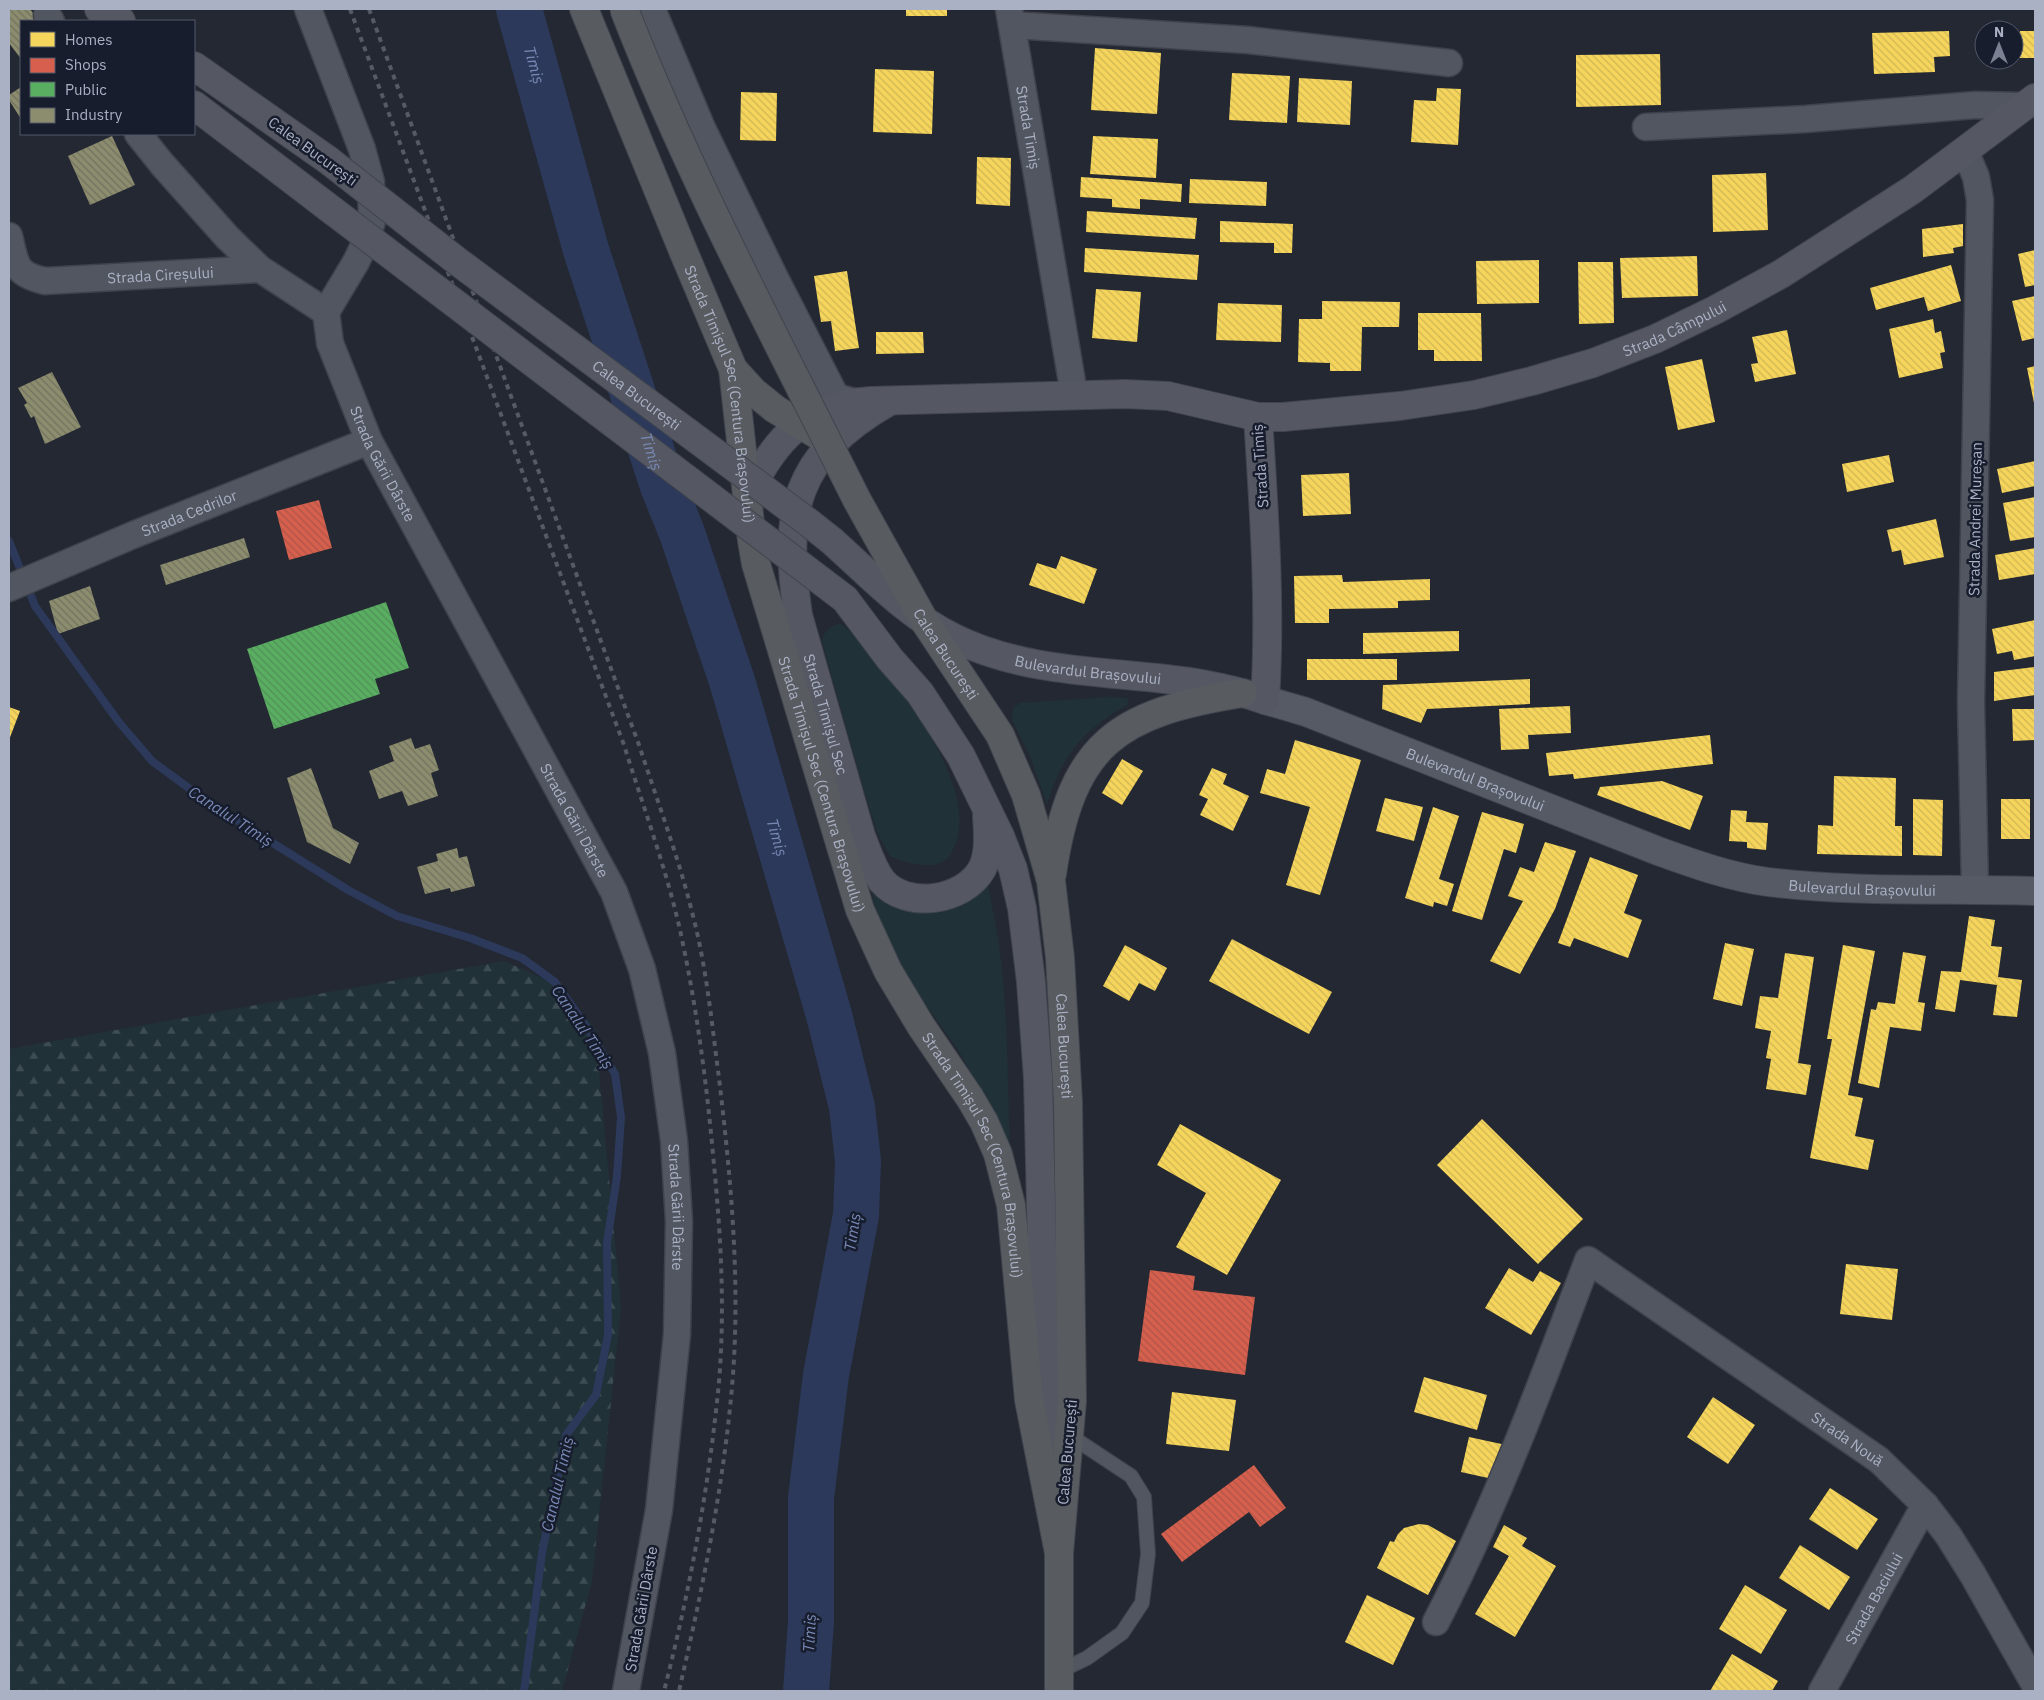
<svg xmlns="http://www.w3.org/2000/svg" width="2044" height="1700" font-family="'IBM Plex Sans',sans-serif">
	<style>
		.grass { fill: #203138 }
		.forest { fill: url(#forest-firs) }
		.homes { fill: url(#homes-back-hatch) }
		.shops { fill: url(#shops-back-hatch) }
		.public { fill: url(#public-back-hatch) }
		.industry { fill: url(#industry-back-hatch) }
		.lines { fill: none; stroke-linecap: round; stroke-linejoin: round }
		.stream { stroke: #2c395a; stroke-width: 8 }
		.river { stroke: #2c395a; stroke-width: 46 }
		.lane-casing { stroke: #3f424a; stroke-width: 16 }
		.street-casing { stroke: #3f424a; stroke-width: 29 }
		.secondary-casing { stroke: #3f424a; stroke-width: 30 }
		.primary-casing { stroke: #40454e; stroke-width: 30 }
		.highway-casing { stroke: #3f444e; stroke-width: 30 }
		.lane { stroke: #525660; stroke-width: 14 }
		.street { stroke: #525660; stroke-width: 26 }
		.secondary { stroke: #565a65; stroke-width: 28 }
		.primary { stroke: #555862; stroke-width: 28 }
		.highway { stroke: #585b5f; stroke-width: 28 }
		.rail { stroke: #565a64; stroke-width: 4; stroke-dasharray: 5 5; stroke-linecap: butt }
		.primary-bridge-casing { stroke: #40454e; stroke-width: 30; stroke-linecap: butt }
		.highway-bridge-casing { stroke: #3f444e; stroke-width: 30; stroke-linecap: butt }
		.primary-bridge { stroke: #555862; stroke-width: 28 }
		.highway-bridge { stroke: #585b5f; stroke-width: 28 }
		.labels { text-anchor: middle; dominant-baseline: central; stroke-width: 5; stroke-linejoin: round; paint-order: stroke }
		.street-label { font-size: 15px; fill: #aab1c5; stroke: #171d2c }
		.water-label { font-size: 16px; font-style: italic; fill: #7889b5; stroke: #171d2c }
	</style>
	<defs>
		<pattern id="forest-firs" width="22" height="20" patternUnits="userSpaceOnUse" patternTransform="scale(1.25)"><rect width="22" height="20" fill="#203138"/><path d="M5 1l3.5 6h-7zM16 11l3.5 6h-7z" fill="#3e4c53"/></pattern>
		<pattern id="homes-back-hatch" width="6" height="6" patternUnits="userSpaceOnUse" patternTransform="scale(1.25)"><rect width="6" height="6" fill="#f6d55c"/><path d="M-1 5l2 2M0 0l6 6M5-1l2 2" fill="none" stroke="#cfb555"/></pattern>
		<pattern id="shops-back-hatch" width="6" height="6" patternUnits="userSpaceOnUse" patternTransform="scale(1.25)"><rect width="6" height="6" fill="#d6604d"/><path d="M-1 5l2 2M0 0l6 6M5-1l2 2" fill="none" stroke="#ad5548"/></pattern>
		<pattern id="public-back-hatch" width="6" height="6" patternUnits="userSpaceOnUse" patternTransform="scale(1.25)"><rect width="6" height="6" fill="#5aae61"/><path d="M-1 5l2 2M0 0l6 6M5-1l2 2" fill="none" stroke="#509058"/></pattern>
		<pattern id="industry-back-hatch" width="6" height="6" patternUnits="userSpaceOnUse" patternTransform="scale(1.25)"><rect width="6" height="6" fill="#8c8c6e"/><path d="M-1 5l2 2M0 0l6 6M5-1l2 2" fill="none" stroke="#71725f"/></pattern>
	</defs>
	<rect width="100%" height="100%" fill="#232832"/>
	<g class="grass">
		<path d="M840 623C858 636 872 655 886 673 918 713 984 803 950 855 938 873 905 863 890 856L877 832 863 787 822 641C824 630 830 627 840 623Z"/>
		<path d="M1109 697 1127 698 1129 704C1084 729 1062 755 1047 804L1029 754 1012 720 1013 708 1020 703Z"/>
		<path d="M985 869C991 903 999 936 1002 970 1008 1031 1008 1092 1010 1153L998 1121 977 1083 957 1048 915 990 900 965 878 921 872 894 890 902Z"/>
	</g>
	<path class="forest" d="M504 961 549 981 595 1028 621 1307 592 1581 562 1691H9V1049Z"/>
	<g class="homes">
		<rect x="906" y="9" width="41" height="7"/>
		<path d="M1949 31 1950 56 1934 57 1935 72 1874 74 1872 33Z"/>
		<rect x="2020" y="31" width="15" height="27"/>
		<path d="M1095 48 1161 53 1157 114 1091 110Z"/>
		<path d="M1660 54 1661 105 1576 107V55Z"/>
		<path d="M875 69 934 71 932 134 873 132Z"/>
		<path d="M1232 73 1290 76 1287 123 1229 120Z"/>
		<path d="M1299 78 1352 81 1350 125 1297 122Z"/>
		<path d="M1437 88 1461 89 1458 145 1411 142 1414 100 1436 101Z"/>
		<path d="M741 92 777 93 776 141 740 140Z"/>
		<path d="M1093 136 1158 139 1156 178 1090 174Z"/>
		<path d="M977 157 1011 158 1010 206 976 204Z"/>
		<path d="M1766 173 1768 230 1713 232 1712 175Z"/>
		<path d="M1081 177 1182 184 1181 202 1140 199V209L1112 207V199L1080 197Z"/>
		<path d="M1190 179 1267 182 1266 206 1189 203Z"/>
		<path d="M1087 211 1197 218 1195 239 1086 232Z"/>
		<path d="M1220 221 1293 224 1292 253H1274V243L1220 242Z"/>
		<path d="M1963 224V246L1953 248 1954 253 1923 257 1922 229Z"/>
		<path d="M1085 248 1199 255 1197 280 1084 272Z"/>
		<path d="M2035 250V285L2025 287 2018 254Z"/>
		<path d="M1697 256 1698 296 1622 298 1620 258Z"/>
		<path d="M1539 260V303L1477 304 1476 261Z"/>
		<path d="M1578 262H1613L1614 323 1579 324Z"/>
		<path d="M1951 265 1961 301 1928 311 1924 297 1876 310 1870 288Z"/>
		<path d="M847 271 859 348 835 351 831 321 821 322 814 276Z"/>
		<path d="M1096 289 1141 292 1137 342 1092 338Z"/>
		<path d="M2035 296V338L2022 341 2012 301Z"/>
		<path d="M1322 301 1400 302 1399 327H1362L1361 371H1330V363L1298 362 1299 319H1322Z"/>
		<path d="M1218 303 1282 305 1281 342 1216 340Z"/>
		<path d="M1418 313H1481L1482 361H1434V350H1418Z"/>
		<path d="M1933 319 1935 333 1941 331 1945 352 1940 353 1943 368 1899 378 1889 329Z"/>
		<path d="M1787 330 1796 374 1755 382 1751 364 1758 363 1752 337Z"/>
		<path d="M876 332H923L924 353 876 354Z"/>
		<path d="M1702 359 1715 422 1678 430 1665 367Z"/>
		<path d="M2035 366V403H2034L2027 368Z"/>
		<path d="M1889 455 1894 482 1847 492 1842 464Z"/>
		<path d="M2035 461V486L2002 493 1997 469Z"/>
		<path d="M1349 473 1351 514 1303 516 1301 475Z"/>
		<path d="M2035 497V537L2010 541 2003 503Z"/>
		<path d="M1936 519 1944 557 1904 565 1901 550 1892 552 1887 530Z"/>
		<path d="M2035 548V574L1999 580 1995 555Z"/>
		<path d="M1061 556 1097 569 1084 604 1029 585 1037 563 1056 569Z"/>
		<path d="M1342 575 1343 582 1430 579V600L1398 601V608L1329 609V623H1295L1294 576Z"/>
		<path d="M2035 620V656L2014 660 2012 651 1997 654 1992 629Z"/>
		<path d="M1459 631V651L1363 654V633Z"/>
		<rect x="1307" y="659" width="90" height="21"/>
		<path d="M2035 667V695L1994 701V672Z"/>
		<path d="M1530 679V704L1427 709 1421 723 1382 709 1383 685Z"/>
		<path d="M1570 706 1571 733 1528 735 1529 749 1501 750 1499 709Z"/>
		<path d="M9 707 20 711 9 740Z"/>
		<path d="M2012 709H2035V740L2013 741Z"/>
		<path d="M1710 735 1713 764 1574 779 1573 774 1549 776 1546 753Z"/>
		<path d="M1295 740 1361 760 1320 895 1286 885 1310 807 1260 793 1267 769 1285 774Z"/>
		<path d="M1122 759 1143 771 1122 805 1102 793Z"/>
		<path d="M1212 768 1227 774 1223 784 1249 796 1233 831 1200 815 1208 799 1199 795Z"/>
		<path d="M1834 776 1896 778 1895 826H1902V856L1817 854 1818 825 1833 826Z"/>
		<path d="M1662 781 1703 796 1690 830 1597 795 1600 787Z"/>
		<path d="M1385 798 1423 807 1414 841 1376 831Z"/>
		<path d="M1913 799 1943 800 1942 856 1913 855Z"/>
		<rect x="2001" y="799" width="29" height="40"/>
		<path d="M1433 807 1459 816 1439 879 1454 884 1447 906 1434 902 1433 907 1405 898Z"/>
		<path d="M1731 810 1747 811 1746 822 1768 823 1766 850 1747 848V842L1729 841Z"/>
		<path d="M1482 812 1524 824 1516 853 1504 849 1482 920 1452 911Z"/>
		<path d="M1545 842 1576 851 1555 909 1520 974 1490 961 1523 901 1508 896 1520 867 1534 872Z"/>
		<path d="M1590 857 1638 875 1624 913 1642 920 1628 958 1574 938 1570 947 1558 943Z"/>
		<path d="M1969 916 1995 920 1991 946 2002 947 1998 977 2022 980 2017 1017 1993 1015 1997 985 1960 980 1955 1012 1935 1009 1941 971 1961 972Z"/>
		<path d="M1232 939 1332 992 1309 1034 1209 981Z"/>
		<path d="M1725 943 1754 949 1742 1006 1713 999Z"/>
		<path d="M1125 945 1167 968 1155 991 1139 983 1129 1001 1103 986Z"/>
		<path d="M1843 945 1875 951 1848 1095 1863 1098 1855 1136 1874 1140 1868 1170 1810 1158 1832 1039H1827Z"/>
		<path d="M1903 952 1926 956 1918 1002 1925 1003 1921 1031 1890 1027 1879 1088 1858 1083 1871 1009 1876 1010 1878 1002 1895 1004Z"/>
		<path d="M1785 953 1814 957 1798 1063 1811 1065 1806 1095 1766 1089 1771 1059 1766 1058 1771 1031 1755 1028 1760 996 1778 998Z"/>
		<path d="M1482 1119 1583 1219 1538 1264 1437 1165Z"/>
		<path d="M1180 1124 1281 1180 1227 1275 1176 1247 1206 1193 1157 1165Z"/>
		<path d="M1846 1264 1898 1269 1892 1320 1840 1314Z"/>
		<path d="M1509 1268 1533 1282 1540 1271 1561 1283 1531 1335 1485 1308Z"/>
		<path d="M1424 1377 1487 1395 1477 1430 1414 1412Z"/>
		<path d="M1172 1392 1236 1400 1229 1451 1166 1444Z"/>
		<path d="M1713 1397 1755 1425 1728 1464 1687 1437Z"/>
		<path d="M1469 1437 1506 1445 1497 1480 1461 1472Z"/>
		<path d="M1830 1488 1878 1519 1857 1550 1809 1519Z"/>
		<path d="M1419 1524 1428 1525 1456 1541 1428 1595 1377 1568 1390 1541 1394 1542 1398 1534 1404 1528Z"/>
		<path d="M1504 1525 1527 1538 1522 1546 1556 1566 1515 1637 1475 1614 1509 1556 1493 1547Z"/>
		<path d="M1800 1545 1850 1577 1829 1610 1779 1578Z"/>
		<path d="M1745 1585 1787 1610 1761 1654 1719 1629Z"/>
		<path d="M1367 1595 1415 1618 1393 1665 1345 1642Z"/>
		<path d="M1732 1654 1778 1681 1772 1691H1710Z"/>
	</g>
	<g class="shops">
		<path d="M319 500 332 548 289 560 276 511Z"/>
		<path d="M1150 1270 1195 1276 1193 1290 1255 1297 1245 1375 1138 1361Z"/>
		<path d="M1254 1465 1286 1508 1260 1527 1249 1512 1182 1562 1161 1534Z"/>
	</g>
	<path class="public" d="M386 602 409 668 375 679 380 694 274 729 247 649Z"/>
	<g class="industry">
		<path d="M10 9H30L39 21H21V59L9 43Z"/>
		<path d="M21 87V119L9 100V95Z"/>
		<path d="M112 136 135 185 90 205 68 156Z"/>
		<path d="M52 372 81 427 45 444 34 416 31 418 24 405 27 403 18 388Z"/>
		<path d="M244 538 250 557 166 585 160 565Z"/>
		<path d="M90 586 100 619 58 634 49 601Z"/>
		<path d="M411 738 415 749 430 744 439 770 431 773 438 796 408 806 402 791 379 799 369 771 394 761 389 746Z"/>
		<path d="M311 768 333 828 359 843 350 864 307 842 287 778Z"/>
		<path d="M457 848 459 858 467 856 475 886 451 892 450 888 425 894 417 867 438 861 436 854Z"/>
	</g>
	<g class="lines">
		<path class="stream" d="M9 541 35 606 118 721 152 761 209 803 348 890 397 916 470 938 522 958 555 982 586 1026 615 1074 621 1117 617 1176 607 1243 608 1335 596 1395 566 1435 542 1553 524 1691"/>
		<path class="river" id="s1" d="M519 9 586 250 663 486 682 533 732 681 829 1015 852 1107 858 1161 856 1215 826 1375 811 1498V1622L806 1691"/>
		<defs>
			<path id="lane" d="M1060 1671 1087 1658 1122 1633 1142 1603 1148 1554 1144 1497 1131 1476 1069 1435"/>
			<g id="street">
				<path id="s2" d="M308 9 362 149 371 182 372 221 366 241 356 262 326 312 330 343 369 441 614 892 642 969 662 1053 674 1141 679 1221 677 1334 659 1510 626 1691"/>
				<path d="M652 9 702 128 775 278 836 397 855 402"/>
				<path id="s3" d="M1009 9 1074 394"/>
				<path d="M47 15 51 21"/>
				<path d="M1012 25 1248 40 1449 63"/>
				<path d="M1646 127 1806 119 1975 105 2024 106"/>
				<path d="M138 134 162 164 227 237 260 269 326 312"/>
				<path d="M1965 151 1976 177 1980 200 1971 703 1975 889"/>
				<path id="s4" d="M9 236C16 264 14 274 45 281L260 269"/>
				<path id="s5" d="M9 588 133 535 369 441"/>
				<path id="s6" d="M1436 1622C1496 1506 1542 1383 1588 1260L1879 1460 1925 1505 1948 1535 1973 1575 2035 1685"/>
				<path id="s7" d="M1822 1691 1925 1505"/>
			</g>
			<g id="secondary">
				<path id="s8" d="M1265 700 1306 712 1658 851C1694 864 1730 877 1768 882 1855 893 1948 888 2035 891"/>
			</g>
			<g id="primary">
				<path d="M99 9 121 21"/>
				<path d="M194 66 328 160"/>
				<path d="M194 105 333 211"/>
				<path id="s9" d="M888 402C793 457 783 512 798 615L861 836C867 851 872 868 882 881 907 910 964 901 982 869 990 854 988 832 987 816"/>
				<path id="s10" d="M747 496C775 438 805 406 871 401L1125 394 1168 396 1258 417H1283L1400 406 1474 395 1532 381 1593 363 1655 339 1715 310 1781 274 1912 190 2035 98"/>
				<path id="s11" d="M832 541C870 575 907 615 954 638 1031 676 1119 670 1202 684 1224 688 1245 693 1265 700 1271 605 1264 512 1258 417"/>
				<path d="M845 599 890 659 920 693 961 756 1000 836 1013 869 1022 908 1031 982 1038 1078 1042 1248 1056 1491"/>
			</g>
			<g id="highway">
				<path id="s12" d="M584 9 684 253 733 369 752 541 756 564 860 910 888 971 921 1026 970 1098 984 1122 998 1154 1011 1205 1029 1400 1059 1553"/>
				<path d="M733 369 754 392 775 409 831 443"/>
				<path id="s13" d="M857 500 925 622 1000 735 1026 795 1051 881 1060 958 1068 1102 1072 1401 1059 1553V1691"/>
				<path d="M1052 874C1071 743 1117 713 1243 693"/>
			</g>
		</defs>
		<use href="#lane" class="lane-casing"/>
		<use href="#street" class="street-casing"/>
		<use href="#secondary" class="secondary-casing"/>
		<use href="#primary" class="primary-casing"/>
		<use href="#highway" class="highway-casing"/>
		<use href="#lane" class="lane"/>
		<use href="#street" class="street"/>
		<use href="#secondary" class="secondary"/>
		<use href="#primary" class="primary"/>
		<use href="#highway" class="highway"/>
		<g class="rail">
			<path d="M350 9 624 745C643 806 666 868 680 930 697 1008 707 1086 714 1165 721 1237 725 1310 719 1382 709 1486 690 1590 664 1691"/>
			<path d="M369 9 639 745C658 803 680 861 694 920 707 971 712 1026 719 1078 731 1180 741 1284 732 1387 723 1489 702 1591 679 1691"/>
		</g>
		<defs>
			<g id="primary-bridge">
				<path id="s14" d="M328 160 457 261 808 522 832 541"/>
				<path d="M333 211 845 599"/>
			</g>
			<path id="highway-bridge" d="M624 9C690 178 776 338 857 500"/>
		</defs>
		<use href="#primary-bridge" class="primary-bridge-casing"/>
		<use href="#highway-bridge" class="highway-bridge-casing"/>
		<use href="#primary-bridge" class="primary-bridge"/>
		<use href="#highway-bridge" class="highway-bridge"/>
	</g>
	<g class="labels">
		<g class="street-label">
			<text stroke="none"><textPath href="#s3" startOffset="120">Strada Timiș</textPath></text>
			<text transform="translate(313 151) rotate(36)">Calea București</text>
			<text stroke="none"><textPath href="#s4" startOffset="179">Strada Cireșului</textPath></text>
			<text stroke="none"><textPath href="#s10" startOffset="984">Strada Câmpului</textPath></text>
			<text stroke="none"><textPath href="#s14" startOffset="388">Calea București</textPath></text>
			<text stroke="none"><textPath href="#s12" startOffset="411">Strada Timișul Sec (Centura Brașovului)</textPath></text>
			<text stroke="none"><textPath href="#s2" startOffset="489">Strada Gării Dârste</textPath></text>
			<text transform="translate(1260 466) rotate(-94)">Strada Timiș</text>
			<text stroke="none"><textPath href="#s5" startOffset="195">Strada Cedrilor</textPath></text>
			<text transform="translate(1975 519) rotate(-89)">Strada Andrei Mureșan</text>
			<text stroke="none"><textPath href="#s13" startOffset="178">Calea București</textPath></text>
			<text stroke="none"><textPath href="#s11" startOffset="295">Bulevardul Brașovului</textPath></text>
			<text stroke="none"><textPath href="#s9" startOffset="355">Strada Timișul Sec</textPath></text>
			<text stroke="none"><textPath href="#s8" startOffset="225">Bulevardul Brașovului</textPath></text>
			<text stroke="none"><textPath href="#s12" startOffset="816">Strada Timișul Sec (Centura Brașovului)</textPath></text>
			<text stroke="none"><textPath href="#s2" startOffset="894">Strada Gării Dârste</textPath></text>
			<text stroke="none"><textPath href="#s8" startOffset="630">Bulevardul Brașovului</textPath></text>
			<text stroke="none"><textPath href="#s13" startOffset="596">Calea București</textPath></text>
			<text stroke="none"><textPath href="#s12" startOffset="1221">Strada Timișul Sec (Centura Brașovului)</textPath></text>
			<text stroke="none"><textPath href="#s2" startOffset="1299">Strada Gării Dârste</textPath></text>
			<text stroke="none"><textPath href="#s6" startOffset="708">Strada Nouă</textPath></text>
			<text transform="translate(1067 1452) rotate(-85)">Calea București</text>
			<text stroke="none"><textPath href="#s7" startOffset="106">Strada Baciului</textPath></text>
			<text transform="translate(641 1609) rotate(-80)">Strada Gării Dârste</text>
		</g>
		<g class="water-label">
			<text stroke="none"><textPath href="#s1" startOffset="58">Timiș</textPath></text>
			<text stroke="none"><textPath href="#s1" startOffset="462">Timiș</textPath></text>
			<text transform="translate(231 816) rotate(33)">Canalul Timiș</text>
			<text stroke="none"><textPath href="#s1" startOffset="868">Timiș</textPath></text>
			<text transform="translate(583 1027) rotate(56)">Canalul Timiș</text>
			<text transform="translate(852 1232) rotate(-81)">Timiș</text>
			<text transform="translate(557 1484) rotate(-77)">Canalul Timiș</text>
			<text transform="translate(809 1633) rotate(-87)">Timiș</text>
		</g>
	</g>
	<rect width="2044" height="1700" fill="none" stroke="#aab1c5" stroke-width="20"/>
	<rect x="20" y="20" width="175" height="115" fill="#171d2c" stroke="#525869"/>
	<rect x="30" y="32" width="25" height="15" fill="#f6d55c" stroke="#525869"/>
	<text x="65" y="45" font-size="15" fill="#aab1c5">Homes</text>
	<rect x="30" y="58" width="25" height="15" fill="#d6604d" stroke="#525869"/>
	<text x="65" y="70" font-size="15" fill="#aab1c5">Shops</text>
	<rect x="30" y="82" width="25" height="15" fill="#5aae61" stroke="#525869"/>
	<text x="65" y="95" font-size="15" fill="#aab1c5">Public</text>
	<rect x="30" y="108" width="25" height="15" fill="#8c8c6e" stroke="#525869"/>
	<text x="65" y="120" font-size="15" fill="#aab1c5">Industry</text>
	<g transform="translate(1999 45)"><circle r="24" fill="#171d2c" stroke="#525869"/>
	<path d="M0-4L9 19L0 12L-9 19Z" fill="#7b8192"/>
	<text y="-8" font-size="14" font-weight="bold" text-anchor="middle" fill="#aab1c5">N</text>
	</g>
</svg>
